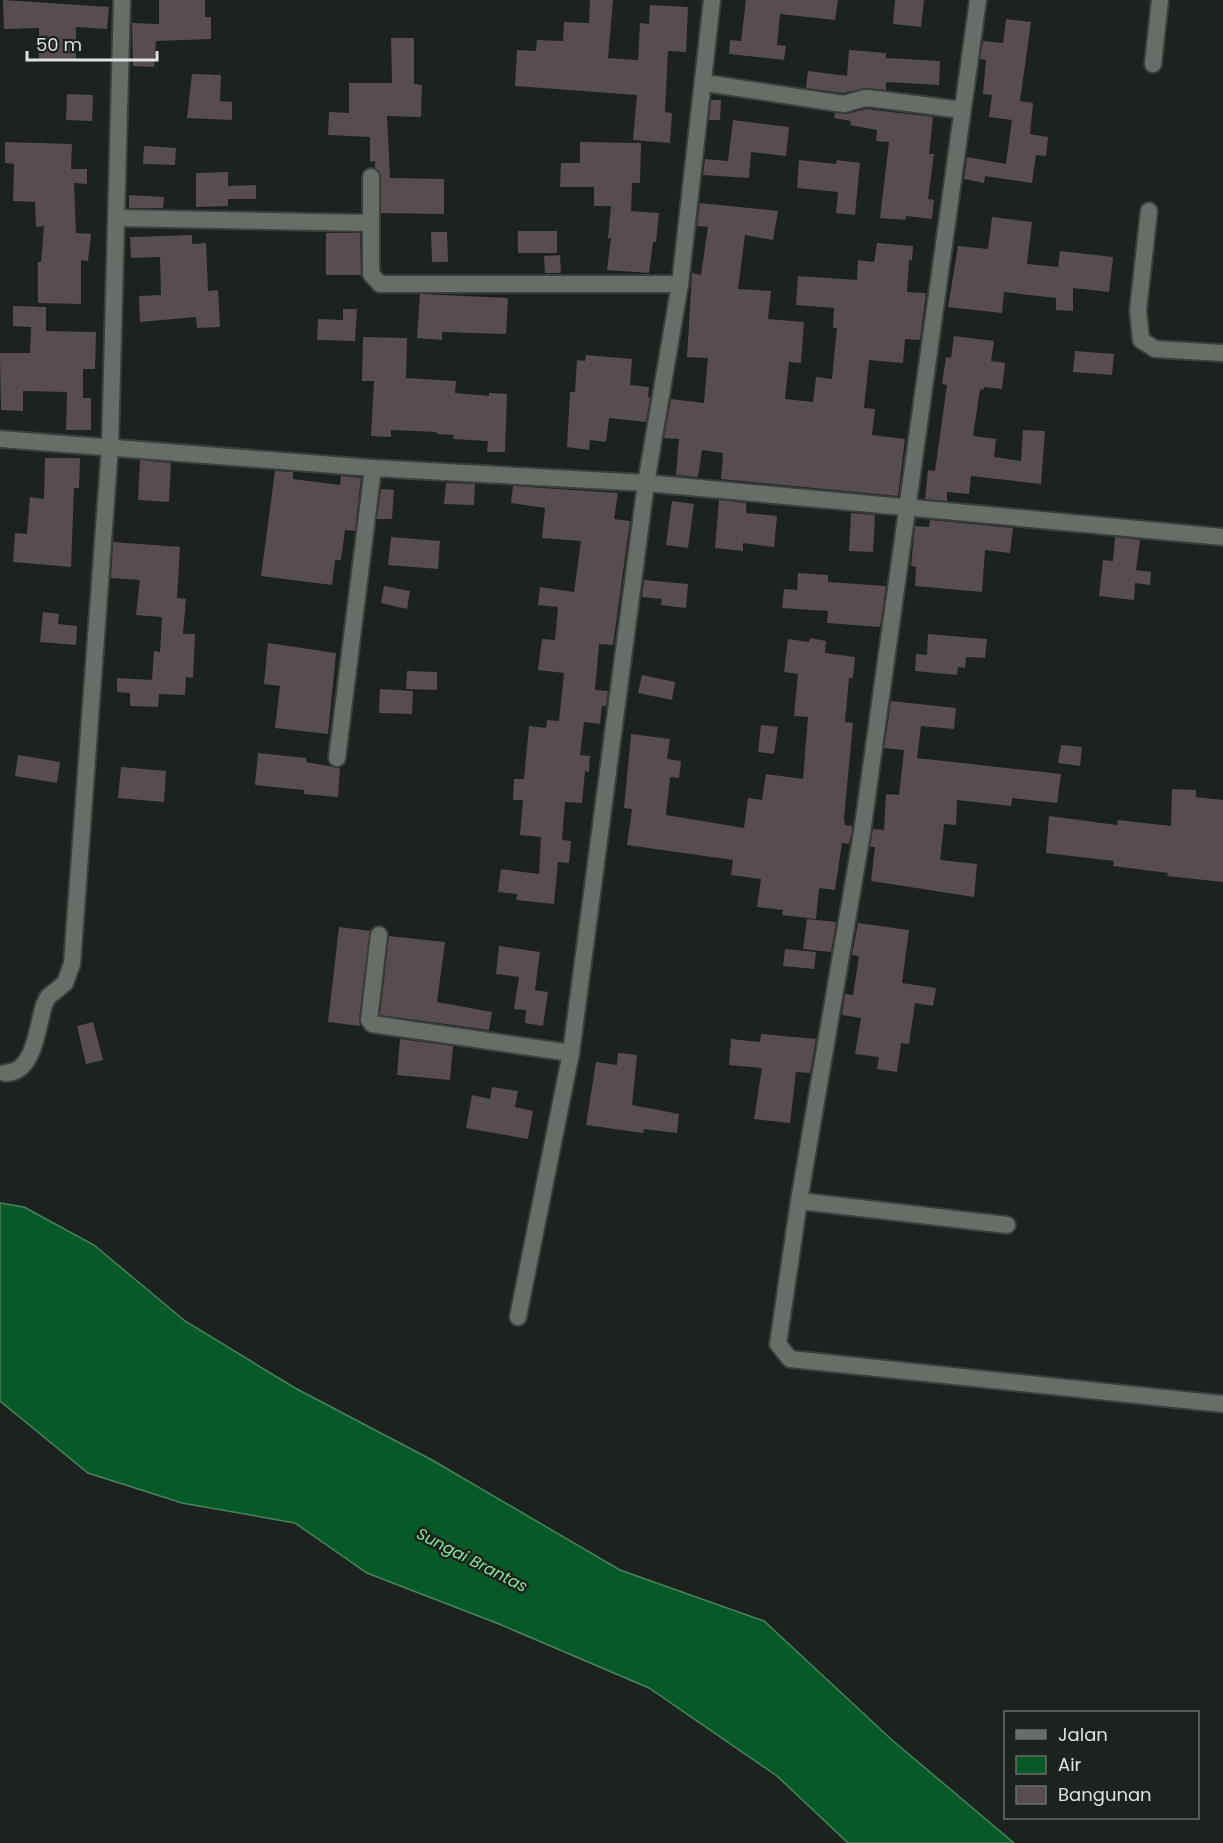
<svg xmlns="http://www.w3.org/2000/svg" width="1223" height="1843" font-family="Poppins,sans-serif">
	<style>
		.water { fill: #075a27; stroke: #48835e; stroke-width: 1.5 }
		.building { fill: #574d4e }
		.lines { fill: none; stroke-linecap: round; stroke-linejoin: round }
		.minor-casing { stroke: #3a3f3b; stroke-width: 20 }
		.minor { stroke: #676e68; stroke-width: 16 }
		.labels { text-anchor: middle; dominant-baseline: central; stroke-width: 5; stroke-linejoin: round; paint-order: stroke }
		.water-label { font-size: 16px; font-style: italic; fill: #86e79c; stroke: #1c221d }
	</style>
	<rect width="100%" height="100%" fill="#1c221d"/>
	<path class="water" d="M0 1203 24 1207 94 1245 185 1321 295 1388 432 1460 620 1570 764 1621 892 1740 1014 1843H848L777 1776 649 1688 499 1624 367 1573 295 1523 182 1503 88 1473 0 1401Z"/>
	<g class="building">
		<path d="M3 0 109 7 107 29 76 27V60H39V28L4 29Z"/>
		<path d="M159 0H205V17H211V39L156 41 154 67 133 66 132 23 159 24Z"/>
		<path d="M590 0H613L608 58 638 60 640 23 649 24 650 5 688 7 686 52 668 51 665 112 672 113 670 143 633 140 637 95 515 86 517 50 536 51 537 40 563 41 564 22 589 23Z"/>
		<path d="M746 0H838L835 20 780 14 777 45 786 46 784 60 729 54 730 40 741 41Z"/>
		<path d="M895 0H924L921 27 893 24Z"/>
		<path d="M1006 19 1031 22 1020 101 1033 103 1030 134 1048 137 1046 156 1036 155 1032 183 985 176 984 183 964 179 967 157 1006 164 1012 120 989 117 992 95 983 94 986 60 980 59 983 41 1003 43Z"/>
		<path d="M391 38H414V84L422 85 421 117 387 116 390 178 444 179V214L381 213V176L375 168V161L370 162V137L328 135 329 112 349 113V83H392Z"/>
		<path d="M849 50 886 53V58L940 61 939 85 886 82V90L866 88 843 93 806 88 808 71 847 76Z"/>
		<path d="M192 74 221 75 220 101 232 102V120L187 118Z"/>
		<path d="M67 94 93 95 92 121 66 120Z"/>
		<path d="M711 100H721L720 120H709Z"/>
		<path d="M866 109 933 117 929 154H934L928 199 934 200 932 219 906 216 905 220 880 218 889 142 876 141 877 130 850 125 851 121 834 118 835 113 846 114Z"/>
		<path d="M733 120 789 127 786 156 751 152 749 178 703 175 705 159 728 161Z"/>
		<path d="M5 142 72 144 71 169H87V184L74 183 76 233 91 234 88 261 81 260V304L38 303V262H41L44 226 36 227 35 202 13 201 14 164 5 163Z"/>
		<path d="M580 142 641 143 640 183H632L631 211 659 213 656 242H653L649 273 607 270 611 238H608L611 206H594V187H560L561 163H580Z"/>
		<path d="M144 146 176 148 175 165 143 164Z"/>
		<path d="M799 160 836 164 837 160 860 163 855 215 836 213 838 192 797 188Z"/>
		<path d="M228 172V186L256 185V199H228V206L196 207V173Z"/>
		<path d="M129 195 164 197 163 208H129Z"/>
		<path d="M700 203 778 211 773 240 745 235 738 289 771 291 768 319 804 322 801 363 789 362 785 399 813 402 816 377 832 379 837 328H833L834 308 796 305 798 276 857 280 858 260 874 262 877 243 913 246 912 260H909L907 292 926 293 920 340 905 339 903 363 869 360 864 408 875 409 872 435 905 439 898 496 721 479 723 453 702 450 698 477 676 475 679 439 664 438 671 399 704 403 708 358 687 357 692 273 701 275 708 227 697 226Z"/>
		<path d="M992 217 1032 222 1027 264 1058 267 1060 251 1113 257 1109 292 1073 288V311L1056 310V298L1004 292 1002 313 948 307 958 246 988 249Z"/>
		<rect x="518" y="231" width="39" height="22"/>
		<path d="M431 232H447L448 262H432Z"/>
		<path d="M326 233H360L361 275H326Z"/>
		<path d="M192 235V244L206 243 208 291 218 290 220 327 197 328 196 317 140 322 139 296 161 295 160 257 131 258 130 237Z"/>
		<path d="M560 255 561 273H545L544 256Z"/>
		<path d="M420 294 508 298 506 334 442 332V340L417 338Z"/>
		<path d="M13 306 46 307V331L96 332 95 369H83V398H91V430H66L67 392 23 391V411L1 410 0 353H30L31 327 13 326Z"/>
		<path d="M343 309H357L355 341 317 340 318 319 343 320Z"/>
		<path d="M954 336 994 341 991 361 1005 363 1002 389 984 387 983 390 980 389 973 436 996 439 994 457 1021 461 1023 430 1045 431 1041 484 971 476 969 494 947 492V501L925 499 928 470 935 471 947 385 942 384 946 357 951 358Z"/>
		<path d="M363 337 407 338 406 378 456 381 455 393 489 396V393L507 394 505 452H487L488 441 453 439 454 435 436 434 437 432 391 430V437L371 436 374 381H362Z"/>
		<path d="M1075 351 1114 354 1112 375 1073 372Z"/>
		<path d="M586 355 632 359 630 385 649 387 648 397H650L646 422 609 418 606 442 590 440 589 450 567 447 570 392H575L577 360 585 361Z"/>
		<path d="M45 458H80L79 488H74L71 567 13 562 15 533 27 534 30 497 44 499Z"/>
		<path d="M140 460 171 463 169 502 138 500Z"/>
		<path d="M275 471 293 472V479L340 485 341 476 361 478 355 531 345 530 341 560H335L332 585 261 576Z"/>
		<path d="M446 483 475 484 474 505 444 504Z"/>
		<path d="M513 486 618 493 614 519 630 521 613 645 599 644 595 690 608 691 606 706H602L600 724 584 722 580 755 590 756 589 772 585 771 582 803 565 802 562 840 571 841 569 863 558 862 554 904 516 900 517 894 498 892 501 869 539 874 541 837 520 835 523 800H513L514 779H524L529 726 546 728 547 720 559 721 564 673 538 670 542 639 555 640 558 607 538 605 540 587 574 592 581 541 542 538 545 508 511 503Z"/>
		<path d="M381 489 394 490 392 519H377Z"/>
		<path d="M719 500 746 503V513L777 516 774 547 743 543V551L715 548Z"/>
		<path d="M672 501 694 504 688 548 666 545Z"/>
		<path d="M851 513 875 515 873 552 849 551Z"/>
		<path d="M930 520 1013 528 1010 553 985 550 982 592 915 586 916 567 911 566 915 526 929 527Z"/>
		<path d="M391 537 440 541 438 569 388 565Z"/>
		<path d="M1115 537 1140 540 1136 570 1151 572 1150 585 1135 583 1134 600 1099 596 1103 560 1113 561Z"/>
		<path d="M113 542 180 547 177 598 186 599 183 634H195L193 678 186 677 185 695 159 694 158 707 130 706V693L117 692V678L152 680 154 651 160 652 162 617 136 615 140 580 111 578Z"/>
		<path d="M798 573 828 575V582L886 586 880 627 827 623 828 611 782 608 784 589 797 590Z"/>
		<path d="M644 580 688 584 686 608 661 605 662 599 642 597Z"/>
		<path d="M384 586 410 591 407 609 381 603Z"/>
		<path d="M43 612 59 614 58 624 77 626 76 645 40 642Z"/>
		<path d="M928 634 987 639 985 658 966 657 965 668 958 667 957 675 915 671 916 654 927 655Z"/>
		<path d="M810 638 826 641 825 653 855 657 853 678H849L845 722 853 723 844 818 845 825 852 826V831L849 844 842 843 835 890 819 888 816 919 782 915 783 910 757 907 761 879 731 875 733 860 627 845 632 809 624 808 631 734 670 739 667 759 681 761 679 778 670 777 666 815 744 828 748 798 762 800 766 774 803 779 808 717 794 716 798 674 784 672 788 639 809 642Z"/>
		<path d="M268 643 336 653 328 734 275 728 280 686 264 684Z"/>
		<path d="M407 671 437 672V690L406 689Z"/>
		<path d="M642 675 675 682 672 700 638 693Z"/>
		<path d="M380 689 413 691 412 714 379 713Z"/>
		<path d="M891 701 956 708 954 729 921 726 917 758 1061 774 1057 803 1012 798 1011 806 957 800 956 825 944 824 940 860 977 864 974 897 871 881 875 847H870L873 829 884 830 886 794 899 795 904 750 884 748Z"/>
		<path d="M761 725 778 727 774 754 758 752Z"/>
		<path d="M1061 745 1082 747 1080 766 1058 763Z"/>
		<path d="M258 753 306 758V762L340 768 338 797 304 794V790L255 785Z"/>
		<path d="M18 755 60 762 57 783 15 776Z"/>
		<path d="M121 767 166 771 164 802 118 798Z"/>
		<path d="M1172 789 1196 790V797L1223 800V882L1167 876 1168 873 1113 866 1114 861 1046 853 1049 816 1117 825 1118 820 1171 826Z"/>
		<path d="M807 919 836 922 831 952 803 949Z"/>
		<path d="M858 923 909 930 902 983 936 988 933 1006 915 1003 909 1044 901 1043 897 1072 877 1069 879 1057 855 1054 861 1018 842 1015 845 994 853 995 859 956 852 955Z"/>
		<path d="M339 927 370 931 359 1019 360 1026 328 1022Z"/>
		<path d="M389 936 445 942 437 1002 492 1012 489 1030 380 1015Z"/>
		<path d="M499 946 540 952 535 990 548 992 543 1026 525 1023 526 1010 514 1009 519 977 496 974Z"/>
		<path d="M785 949 816 952 814 969 783 966Z"/>
		<path d="M93 1022 103 1060 86 1064 77 1026Z"/>
		<path d="M761 1034 816 1039 810 1073 796 1072 790 1123 754 1119 762 1068 729 1065 731 1039 760 1042Z"/>
		<path d="M400 1039 453 1046 450 1080 397 1075Z"/>
		<path d="M618 1053 637 1055 632 1105 679 1114 677 1133 644 1129 643 1133 586 1125 596 1062 617 1065Z"/>
		<path d="M492 1087 518 1091 515 1107 533 1111 528 1139 466 1128 472 1095 490 1099Z"/>
	</g>
	<g class="lines">
		<defs>
			<g id="minor">
				<path d="M978 0 862 833 799 1201 778 1344 790 1359 1223 1404"/>
				<path d="M1153 64 1160 0"/>
				<path d="M705 83 844 104 865 98 876 99 962 110"/>
				<path d="M371 177V274L380 284H680"/>
				<path d="M1149 211 1138 310 1141 340 1155 349 1223 353"/>
				<path d="M117 218 370 223"/>
				<path d="M0 439 373 468 646 483 1223 537"/>
				<path d="M337 758 373 468"/>
				<path d="M379 935 369 1020 372 1024 571 1053"/>
				<path d="M5 1073C35 1073 37 1027 44 1005L48 997 65 983 72 964 110 446 122 0"/>
				<path d="M799 1201 1007 1225"/>
				<path d="M518 1317 571 1053 646 483 680 284 712 0"/>
			</g>
		</defs>
		<use href="#minor" class="minor-casing"/>
		<use href="#minor" class="minor"/>
	</g>
	<g class="labels">
		<g class="water-label">
			<text transform="translate(472 1560) rotate(27)">Sungai Brantas</text>
		</g>
	</g>
	<rect x="1004" y="1711" width="195" height="108" fill="#1c221d" stroke="#6a6f6b" stroke-width="1.5"/>
	<rect x="1016" y="1730" width="30" height="9" fill="#676e68" stroke="#6a6f6b" stroke-width="1.5"/>
	<text x="1058" y="1741" font-size="18" fill="#dfe3df">Jalan</text>
	<rect x="1016" y="1756" width="30" height="18" fill="#075a27" stroke="#6a6f6b" stroke-width="1.5"/>
	<text x="1058" y="1771" font-size="18" fill="#dfe3df">Air</text>
	<rect x="1016" y="1786" width="30" height="18" fill="#574d4e" stroke="#6a6f6b" stroke-width="1.5"/>
	<text x="1058" y="1801" font-size="18" fill="#dfe3df">Bangunan</text>
	<path d="M27 51v9h130v-9" fill="none" stroke="#dfe3df" stroke-width="3"/>
	<text x="36" y="51" font-size="18" fill="#dfe3df" stroke="#1c221d" stroke-width="4.5" paint-order="stroke">50 m</text>
</svg>
